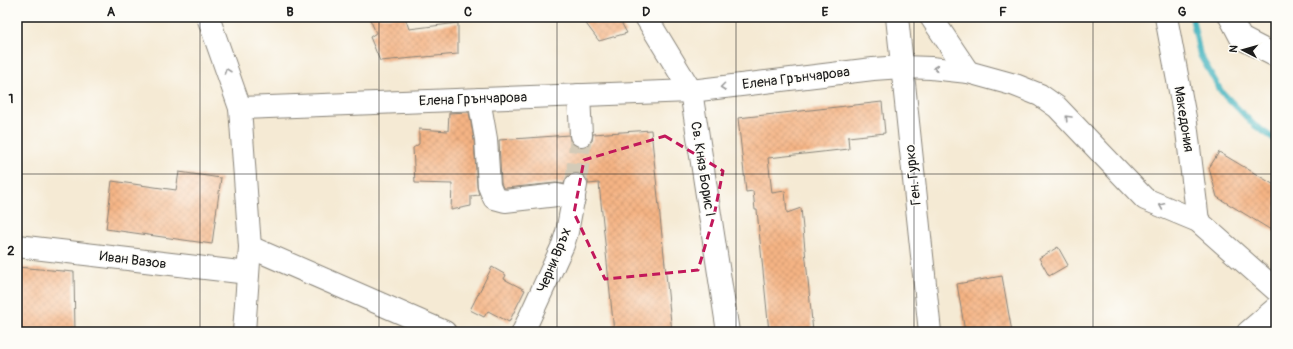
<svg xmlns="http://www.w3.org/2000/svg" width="1293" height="349" font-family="Pangolin,sans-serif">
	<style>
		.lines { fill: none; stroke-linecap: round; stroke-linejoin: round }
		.stream { stroke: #47b5c0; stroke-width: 6 }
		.building { fill: url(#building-cross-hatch) }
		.minor-tunnel { stroke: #d4cbb8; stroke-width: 22; stroke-dasharray: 22 11; stroke-linecap: butt }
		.minor-casing { stroke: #888378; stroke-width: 24 }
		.minor { stroke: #fff; stroke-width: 22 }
		.oneway { stroke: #999 }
		.marked { fill: none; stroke: #c2185b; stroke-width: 3; stroke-dasharray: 8 5; stroke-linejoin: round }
		.grid { fill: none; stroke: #1c1c1c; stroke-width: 1; stroke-opacity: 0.55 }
		.labels { text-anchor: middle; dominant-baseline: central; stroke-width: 3; stroke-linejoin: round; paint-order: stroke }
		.street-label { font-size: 14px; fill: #1c1c1c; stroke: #fdfcf7 }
		.neatline { fill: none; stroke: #1c1c1c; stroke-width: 1.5 }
		.grid-label { font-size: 13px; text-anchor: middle; font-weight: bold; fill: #1c1c1c }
	</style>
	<defs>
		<pattern id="building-cross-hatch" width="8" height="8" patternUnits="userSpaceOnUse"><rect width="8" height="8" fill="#f5b484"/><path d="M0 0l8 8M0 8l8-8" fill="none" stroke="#d19a71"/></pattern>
	</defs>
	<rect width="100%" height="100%" fill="#fdfcf7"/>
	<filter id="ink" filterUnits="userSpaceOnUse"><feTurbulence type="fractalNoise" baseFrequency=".025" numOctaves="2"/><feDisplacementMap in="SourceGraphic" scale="8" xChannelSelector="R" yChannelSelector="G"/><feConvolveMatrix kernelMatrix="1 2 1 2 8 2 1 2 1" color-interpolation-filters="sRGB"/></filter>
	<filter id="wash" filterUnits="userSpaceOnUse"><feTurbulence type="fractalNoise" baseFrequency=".012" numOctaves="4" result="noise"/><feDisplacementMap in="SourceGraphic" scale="16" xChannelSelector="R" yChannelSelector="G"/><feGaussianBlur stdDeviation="0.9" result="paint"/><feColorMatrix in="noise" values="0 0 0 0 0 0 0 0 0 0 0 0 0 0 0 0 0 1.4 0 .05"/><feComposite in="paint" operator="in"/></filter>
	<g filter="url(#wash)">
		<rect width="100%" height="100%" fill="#f5ead4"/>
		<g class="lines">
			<path class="stream" d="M1192 17 1200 55 1221 91 1254 125 1276 140"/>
		</g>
		<g id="blocks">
			<g class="building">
				<path d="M369 17H405L409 29 458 23V54L380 61 370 37 376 33Z"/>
				<path d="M581 17H618L627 33 599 41Z"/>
				<path d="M882 102 885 133 848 137 849 149 768 158 772 193 785 191 787 213 801 208 813 332H769L757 210H755L753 191 746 192 738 118Z"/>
				<path d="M469 112 474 140 477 187 479 195 471 196V206L451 210 452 184 415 183 413 148 419 144V129L448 131 449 113Z"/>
				<path d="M651 130 672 332H614L599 183 588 184V181L584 176 578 173H572L567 177 564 184 556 183 506 188H503L501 183 499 140 569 135 570 141 575 146 582 147 587 146 592 141 593 134Z"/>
				<path d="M1219 152 1276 186V233L1217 197 1209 168Z"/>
				<path d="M179 172 221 178 212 244 106 229 112 181 176 190Z"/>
				<path d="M1058 247 1068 265 1049 276 1039 258Z"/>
				<path d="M17 267 74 272 75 332H17Z"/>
				<path d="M492 267 506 275 504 279 525 290 509 322 488 311 484 317 470 310Z"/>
				<path d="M1002 276 1012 332H965L957 284Z"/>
			</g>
		</g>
	</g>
	<g filter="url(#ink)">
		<use href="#blocks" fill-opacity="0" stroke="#888378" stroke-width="1"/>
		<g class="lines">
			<path class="minor-tunnel" d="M576 185 581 135"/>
			<defs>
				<g id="minor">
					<path d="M208 17 240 108 250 247 244 332"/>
					<path d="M646 17 691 91 728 332"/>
					<path d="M897 17 930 332"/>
					<path d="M931 17 968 72"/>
					<path d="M1166 17 1186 123 1198 221"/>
					<path d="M1230 17 1241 38 1276 56"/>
					<path d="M579 95 581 135"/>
					<path d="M479 99 486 139 489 186 494 198 505 201 557 195 574 199"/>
					<path d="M240 108 691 91 873 69 902 67 931 68 968 72 1015 85 1040 95 1057 107 1145 199 1198 221 1276 290"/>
					<path d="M17 246 248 273"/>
					<path d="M250 247 445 332"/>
					<path d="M523 332 563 245 567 232 576 185"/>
					<path d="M1248 332 1276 308"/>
				</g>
			</defs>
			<use href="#minor" class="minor-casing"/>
			<use href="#minor" class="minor"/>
		</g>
		<defs><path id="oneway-chevron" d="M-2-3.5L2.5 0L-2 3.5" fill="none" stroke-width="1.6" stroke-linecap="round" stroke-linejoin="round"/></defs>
		<g class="oneway">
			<use href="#oneway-chevron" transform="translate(936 68) rotate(-174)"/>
			<use href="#oneway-chevron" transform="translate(227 71) rotate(-109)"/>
			<use href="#oneway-chevron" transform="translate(723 87) rotate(173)"/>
			<use href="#oneway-chevron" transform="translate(1068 118) rotate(-133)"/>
			<use href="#oneway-chevron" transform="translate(1162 206) rotate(-157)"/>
		</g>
	</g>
	<path class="marked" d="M665 136 723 171 714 216 698 270 605 279 574 213 584 160Z"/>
	<path class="grid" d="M200 17V332M379 17V332M557 17V332M736 17V332M914 17V332M1093 17V332M17 174H1276"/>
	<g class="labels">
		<g class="street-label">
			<text transform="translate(796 78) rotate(-7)">Елена Грънчарова</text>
			<text transform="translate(473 99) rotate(-2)">Елена Грънчарова</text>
			<text transform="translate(1184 119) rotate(81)">Македония</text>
			<text transform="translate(703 169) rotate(81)">Св. Княз Борис I</text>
			<text transform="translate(913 175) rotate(-96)">Ген. Гурко</text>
			<text transform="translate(133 260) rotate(7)">Иван Вазов</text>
			<text transform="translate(554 260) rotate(-68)">Черни Връх</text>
		</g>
	</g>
	<rect width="1293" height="349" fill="none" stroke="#fdfcf7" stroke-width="44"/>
	<g transform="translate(1243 50) rotate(276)" stroke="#fdfcf7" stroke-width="3" paint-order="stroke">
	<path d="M0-3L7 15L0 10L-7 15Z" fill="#1c1c1c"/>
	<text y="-6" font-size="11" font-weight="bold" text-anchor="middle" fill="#1c1c1c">N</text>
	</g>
	<rect x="22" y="22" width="1249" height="305" class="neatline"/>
	<g class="grid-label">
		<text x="111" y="16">A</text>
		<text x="290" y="16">B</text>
		<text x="468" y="16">C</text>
		<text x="646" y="16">D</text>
		<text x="825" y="16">E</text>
		<text x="1003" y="16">F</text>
		<text x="1182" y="16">G</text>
		<text x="11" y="103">1</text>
		<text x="11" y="255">2</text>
	</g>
</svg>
